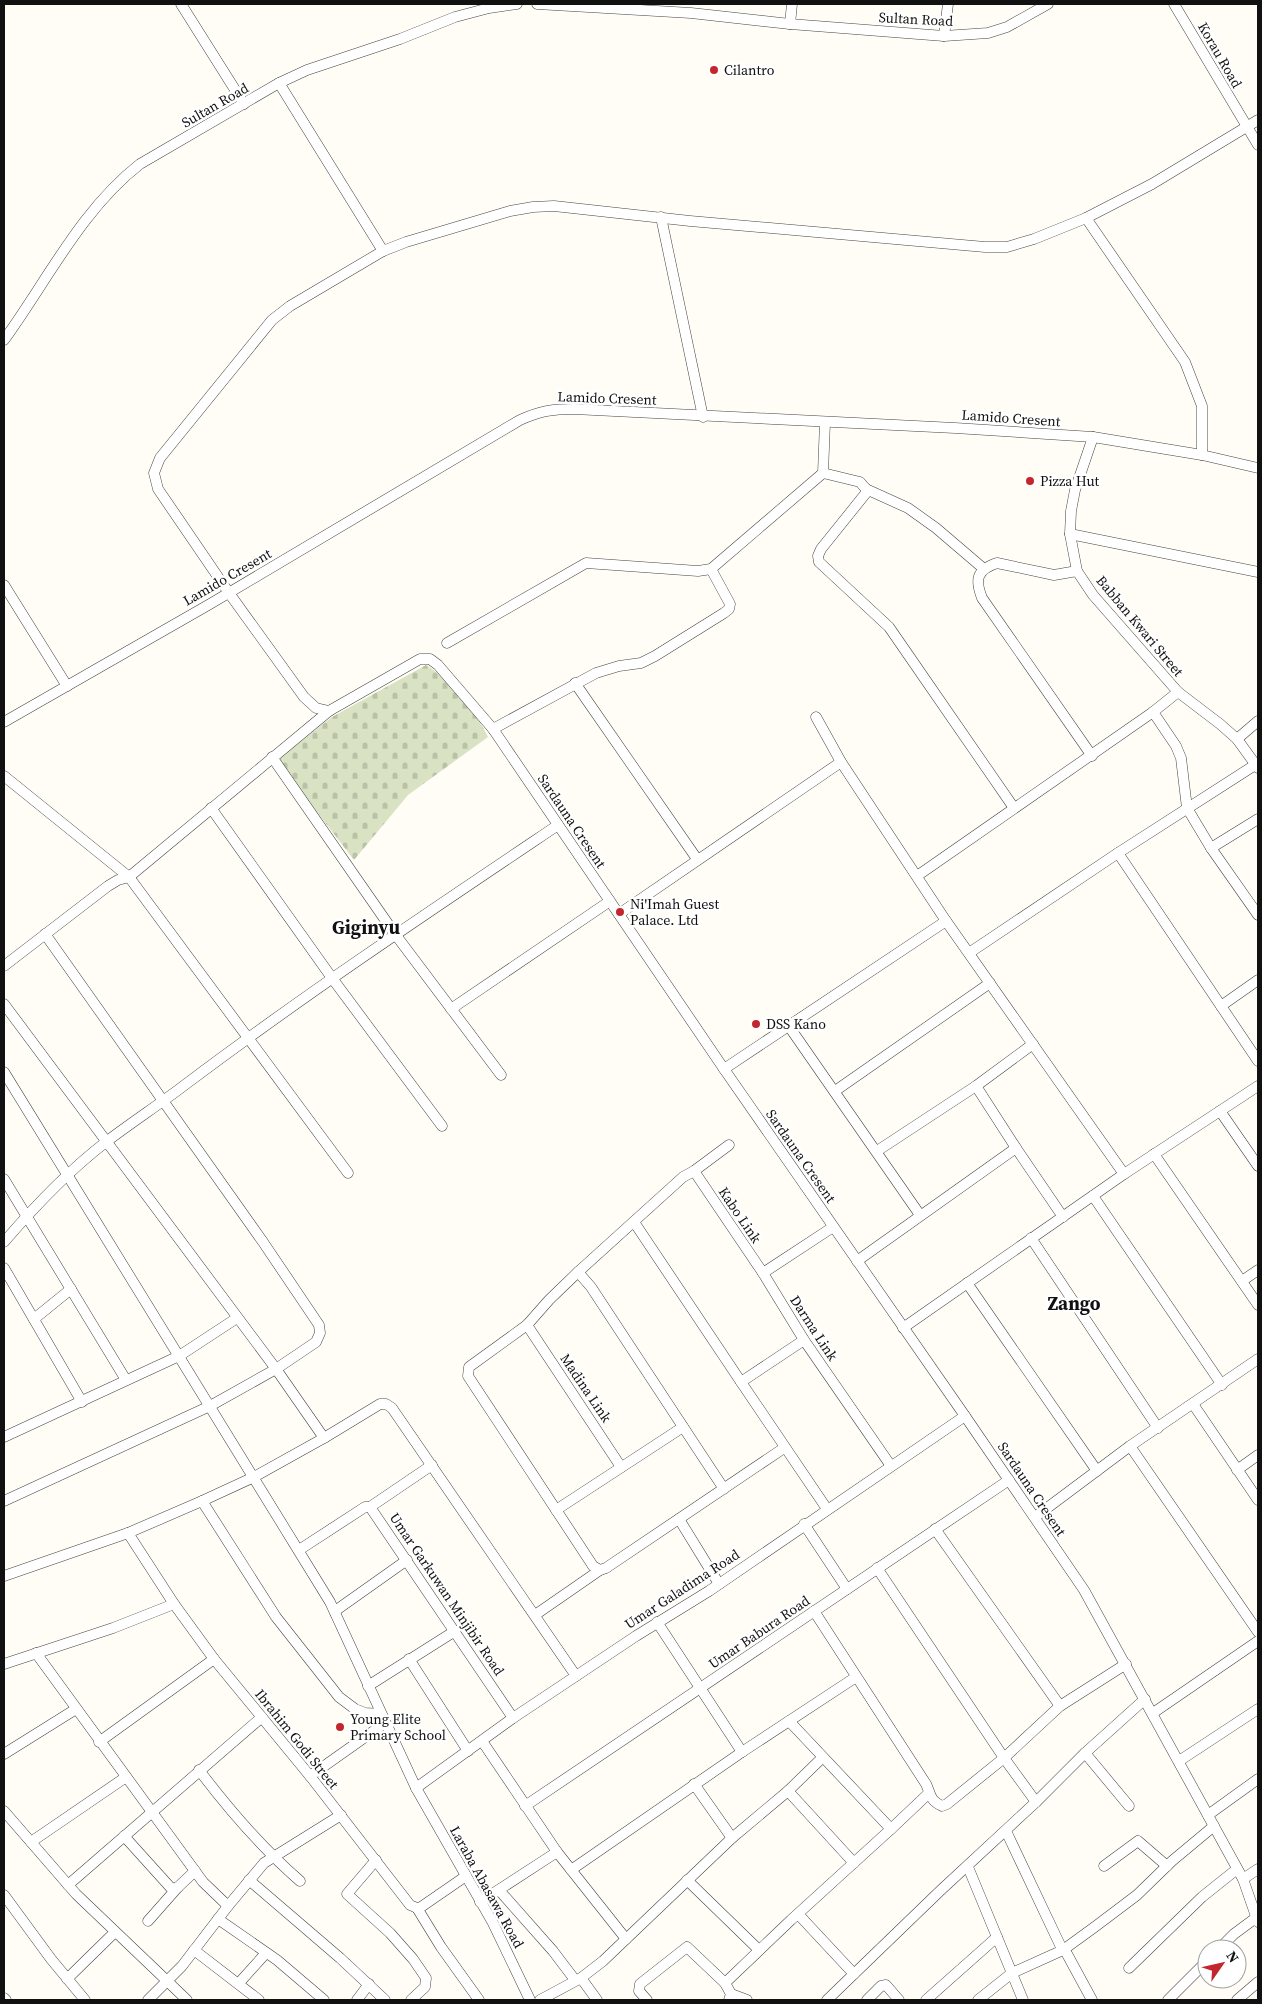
<svg xmlns="http://www.w3.org/2000/svg" width="1262" height="2004" font-family="'Source Serif 4',serif">
	<style>
		.cemetery { fill: url(#cemetery-stones) }
		.lines { fill: none; stroke-linecap: round; stroke-linejoin: round }
		.minor-casing { stroke: #444; stroke-width: 11 }
		.minor { stroke: #fff; stroke-width: 10 }
		.poi-dot { fill: #c4262e; stroke: #fff; stroke-width: 2 }
		.labels { text-anchor: middle; dominant-baseline: central; stroke-width: 5; stroke-linejoin: round; paint-order: stroke }
		.street-label { font-size: 14px; fill: #111; stroke: #fff }
		.poi-label { font-size: 14px; fill: #111; stroke: #fff; text-anchor: start }
		.district-label { font-size: 19px; font-weight: bold; fill: #111; stroke: #fff }
	</style>
	<defs>
		<pattern id="cemetery-stones" width="16" height="16" patternUnits="userSpaceOnUse" patternTransform="scale(1.25)"><rect width="16" height="16" fill="#d9e3c4"/><path d="M2 7V4a2 2 0 0 1 4 0v3zM10 15v-3a2 2 0 0 1 4 0v3z" fill="#b9c2a7"/></pattern>
	</defs>
	<rect width="100%" height="100%" fill="#fffdf5"/>
	<path class="cemetery" d="M426 665C447 677 478 715 488 737L408 795 354 860 277 760 332 717Z"/>
	<g class="lines">
		<defs>
			<g id="minor">
				<path d="M181 4 244 104"/>
				<path d="M537 4 691 13 790 24 944 36 988 33 1007 27 1048 4"/>
				<path d="M1174 4 1258 145"/>
				<path d="M790 24 792 4"/>
				<path d="M944 36 948 4"/>
				<path d="M279 83 383 251"/>
				<path d="M1258 120 1152 184 1086 218 1034 239 1007 247H985L690 221 554 206 533 207 510 211 406 242 383 251 290 306 272 320 160 458 154 473 158 489 229 593 304 697 316 708 329 711 420 659H430L438 665 493 729 724 1069 965 1416 1084 1590 1243 1879 1258 1922"/>
				<path d="M661 217 703 417"/>
				<path d="M1086 218 1185 362 1202 406V455"/>
				<path d="M4 340C47 281 81 210 140 164L279 83 307 70 400 39 455 17 489 8 517 4"/>
				<path d="M1093 437 1075 490 1071 511 1070 534 1077 571 1093 595 1178 692 1153 712 1176 746 1181 758 1187 808 1211 848 1258 915"/>
				<path d="M823 473 860 482 866 489 908 508 936 528 984 569"/>
				<path d="M866 489V493L821 549 818 556 819 562 889 627 1014 808"/>
				<path d="M1070 534 1258 572"/>
				<path d="M1077 571 1054 575 997 563C976 570 975 580 982 598L1092 756"/>
				<path d="M4 585 67 686"/>
				<path d="M447 643 586 563 698 571 711 569 823 473 825 422"/>
				<path d="M575 683 697 859"/>
				<path d="M1178 692 1220 724 1237 739 1258 768"/>
				<path d="M816 717 841 762 946 921 1124 1174"/>
				<path d="M4 722 210 604 520 420C540 411 552 409 574 409L955 428 1093 437 1202 455 1258 468"/>
				<path d="M493 729 596 673 619 666 641 663 655 656 724 613 729 609 730 604 711 569"/>
				<path d="M1237 739 1258 721"/>
				<path d="M272 757 395 934 501 1075"/>
				<path d="M4 776 129 877 348 1173"/>
				<path d="M211 808 332 978 442 1126"/>
				<path d="M1211 848 1258 819"/>
				<path d="M1118 853 1258 1061"/>
				<path d="M917 876 1153 712"/>
				<path d="M619 914 841 762"/>
				<path d="M969 953 1118 853 1258 763"/>
				<path d="M4 966 108 886 118 880 129 877 329 711"/>
				<path d="M4 1004 276 1369 324 1438"/>
				<path d="M1221 1006 1258 980"/>
				<path d="M451 1009 610 901"/>
				<path d="M788 1025 920 1215"/>
				<path d="M724 1069 946 921"/>
				<path d="M4 1072 330 1602 416 1788 493 1923 530 2000"/>
				<path d="M976 1086 1016 1148 1063 1217"/>
				<path d="M835 1091 990 983"/>
				<path d="M1220 1111 1258 1166"/>
				<path d="M877 1151 976 1086 1033 1044"/>
				<path d="M1154 1154 1258 1305"/>
				<path d="M694 1171 763 1273"/>
				<path d="M4 1179 126 1380"/>
				<path d="M1093 1196 1222 1385"/>
				<path d="M634 1222 741 1382"/>
				<path d="M833 1227 763 1273 804 1340 891 1466"/>
				<path d="M1031 1238 1158 1428"/>
				<path d="M4 1242C35 1206 68 1171 106 1142 132 1122 160 1104 186 1084 307 993 433 909 558 825"/>
				<path d="M857 1261 1016 1148"/>
				<path d="M4 1268 82 1402"/>
				<path d="M578 1272 683 1177 694 1171 729 1145"/>
				<path d="M1242 1281 1258 1270"/>
				<path d="M967 1283 1097 1471"/>
				<path d="M34 1319 71 1289"/>
				<path d="M527 1325 621 1467"/>
				<path d="M903 1328 1124 1174 1258 1086"/>
				<path d="M804 1340 741 1382 827 1509"/>
				<path d="M1193 1404 1258 1500"/>
				<path d="M4 1437 179 1356 237 1318"/>
				<path d="M1130 1446 1258 1632"/>
				<path d="M1237 1470 1258 1455"/>
				<path d="M724 1489 591 1287 578 1272 549 1300 527 1325 469 1367 468 1376 593 1566 600 1570 606 1568C666 1528 725 1488 784 1448"/>
				<path d="M4 1501 210 1406 276 1369 316 1342 320 1333 319 1325 263 1242 45 934"/>
				<path d="M202 1501 276 1617 339 1697 355 1709 365 1713 381 1714"/>
				<path d="M370 1507 432 1465"/>
				<path d="M556 1510 683 1427"/>
				<path d="M1035 1517 1130 1446 1258 1359"/>
				<path d="M679 1519 719 1584"/>
				<path d="M804 1524 847 1589"/>
				<path d="M935 1529 1060 1706"/>
				<path d="M128 1533 174 1604 214 1659 310 1776 410 1905 417 1908 421 1907 466 1876"/>
				<path d="M299 1550 365 1507H370L513 1718"/>
				<path d="M4 1576 128 1533 202 1501 254 1477 324 1438 380 1404H386L392 1408 576 1676"/>
				<path d="M335 1611 407 1560"/>
				<path d="M814 1611 926 1784C931 1794 929 1800 942 1806L947 1804 1004 1758 877 1568"/>
				<path d="M535 1615 600 1570"/>
				<path d="M657 1622 742 1752"/>
				<path d="M36 1653 203 1882 228 1906"/>
				<path d="M409 1659 468 1751"/>
				<path d="M4 1664 113 1628 174 1604"/>
				<path d="M368 1686 455 1631"/>
				<path d="M1153 1713 1258 1641"/>
				<path d="M789 1721 891 1829 928 1794"/>
				<path d="M482 1741 557 1852 626 1939"/>
				<path d="M99 1742 214 1659"/>
				<path d="M1085 1753 1129 1806"/>
				<path d="M4 1754 76 1709"/>
				<path d="M1179 1761 1258 1709"/>
				<path d="M199 1770C230 1811 262 1848 300 1881"/>
				<path d="M310 1776 385 1723"/>
				<path d="M694 1784 732 1838"/>
				<path d="M416 1788 513 1718 636 1636 709 1591 965 1416"/>
				<path d="M788 1791 854 1863"/>
				<path d="M1036 1802 1004 1758 1060 1706 1126 1664"/>
				<path d="M525 1806 1009 1480"/>
				<path d="M4 1811 76 1894 187 2000"/>
				<path d="M1208 1815 1258 1779"/>
				<path d="M1006 1831 1061 1947 1067 1954 1092 2000"/>
				<path d="M124 1836 170 1887 174 1889 178 1887 195 1871"/>
				<path d="M31 1842 126 1777"/>
				<path d="M376 1860 347 1894 390 1933 413 1959 426 1978 425 1987 411 2000"/>
				<path d="M1104 1866 1138 1841 1167 1866"/>
				<path d="M968 1867 1023 2000"/>
				<path d="M571 1870 742 1752 856 1677"/>
				<path d="M1243 1879 1258 1869"/>
				<path d="M249 1880 340 1958 385 2000"/>
				<path d="M687 1880 759 1950"/>
				<path d="M68 1885 262 1717"/>
				<path d="M499 1890 553 1951 575 1980"/>
				<path d="M4 1895 51 1959 85 2000"/>
				<path d="M480 1902 557 1852"/>
				<path d="M417 1908 441 1947 479 2000"/>
				<path d="M798 1914 854 1974"/>
				<path d="M218 1919 277 1960 324 2000"/>
				<path d="M148 1921 178 1887"/>
				<path d="M1219 1949 1234 1934 1257 1917"/>
				<path d="M194 1950 259 2000"/>
				<path d="M1129 1968 1202 1897 1237 1869"/>
				<path d="M581 1978 597 2000"/>
				<path d="M67 1979 115 1932"/>
				<path d="M239 1983 266 1953"/>
				<path d="M725 1983 791 1920 891 1829"/>
				<path d="M731 1994 747 2000"/>
				<path d="M4 1998 6 2000"/>
				<path d="M148 2000 182 1966 228 1906 264 1863 341 1815"/>
				<path d="M357 2000 369 1984"/>
				<path d="M540 2000 581 1978 603 1961 732 1838 788 1791 822 1758"/>
				<path d="M647 2000 639 1991 640 1984 687 1947 725 1983 731 1994 729 2000"/>
				<path d="M827 2000 941 1890 1036 1802 1085 1753 1145 1699"/>
				<path d="M867 2000 881 1986 886 1985 899 2000"/>
				<path d="M926 2000 997 1937"/>
				<path d="M978 2000 1012 1973 1063 1950 1096 1926 1137 1895 1172 1861 1214 1826"/>
				<path d="M1168 2000 1207 1961"/>
				<path d="M1237 2000 1258 1982"/>
			</g>
		</defs>
		<use href="#minor" class="minor-casing"/>
		<use href="#minor" class="minor"/>
	</g>
	<g class="poi-dot">
		<circle cx="714" cy="70" r="5"/>
		<circle cx="1030" cy="481" r="5"/>
		<circle cx="620" cy="912" r="5"/>
		<circle cx="756" cy="1024" r="5"/>
		<circle cx="340" cy="1727" r="5"/>
	</g>
	<g class="labels">
		<g class="street-label">
			<text transform="translate(916 19) rotate(3)">Sultan Road</text>
			<text transform="translate(1220 55) rotate(60)">Korau Road</text>
			<text transform="translate(215 105) rotate(-30)">Sultan Road</text>
			<text transform="translate(607 398) rotate(2)">Lamido Cresent</text>
			<text transform="translate(1011 418) rotate(4)">Lamido Cresent</text>
			<text transform="translate(227 577) rotate(-30)">Lamido Cresent</text>
			<text transform="translate(1140 626) rotate(50)">Babban Kwari Street</text>
			<text transform="translate(572 821) rotate(56)">Sardauna Cresent</text>
			<text transform="translate(801 1156) rotate(55)">Sardauna Cresent</text>
			<text transform="translate(740 1215) rotate(56)">Kabo Link</text>
			<text transform="translate(814 1328) rotate(57)">Darma Link</text>
			<text transform="translate(586 1388) rotate(56)">Madina Link</text>
			<text transform="translate(1032 1489) rotate(56)">Sardauna Cresent</text>
			<text transform="translate(682 1589) rotate(-33)">Umar Galadima Road</text>
			<text transform="translate(447 1594) rotate(56)">Umar Garkuwan Minjibir Road</text>
			<text transform="translate(759 1632) rotate(-34)">Umar Babura Road</text>
			<text transform="translate(297 1739) rotate(51)">Ibrahim Godi Street</text>
			<text transform="translate(487 1887) rotate(61)">Laraba Abasawa Road</text>
		</g>
		<g class="poi-label">
			<text x="724" y="70">Cilantro</text>
			<text x="1040" y="481">Pizza Hut</text>
			<text x="630" y="904">Ni'Imah Guest<tspan x="630" dy="16">Palace. Ltd</tspan></text>
			<text x="766" y="1024">DSS Kano</text>
			<text x="350" y="1719">Young Elite<tspan x="350" dy="16">Primary School</tspan></text>
		</g>
		<g class="district-label">
			<text x="366" y="927">Giginyu</text>
			<text x="1074" y="1303">Zango</text>
		</g>
	</g>
	<rect width="1262" height="2004" fill="none" stroke="#111111" stroke-width="10"/>
	<g transform="translate(1222 1964) rotate(56)"><circle r="24" fill="#ffffff" stroke="#a0a0a0"/>
	<path d="M0-4L9 19L0 12L-9 19Z" fill="#c4262e"/>
	<text y="-8" font-size="14" font-weight="bold" text-anchor="middle" fill="#111111">N</text>
	</g>
</svg>
